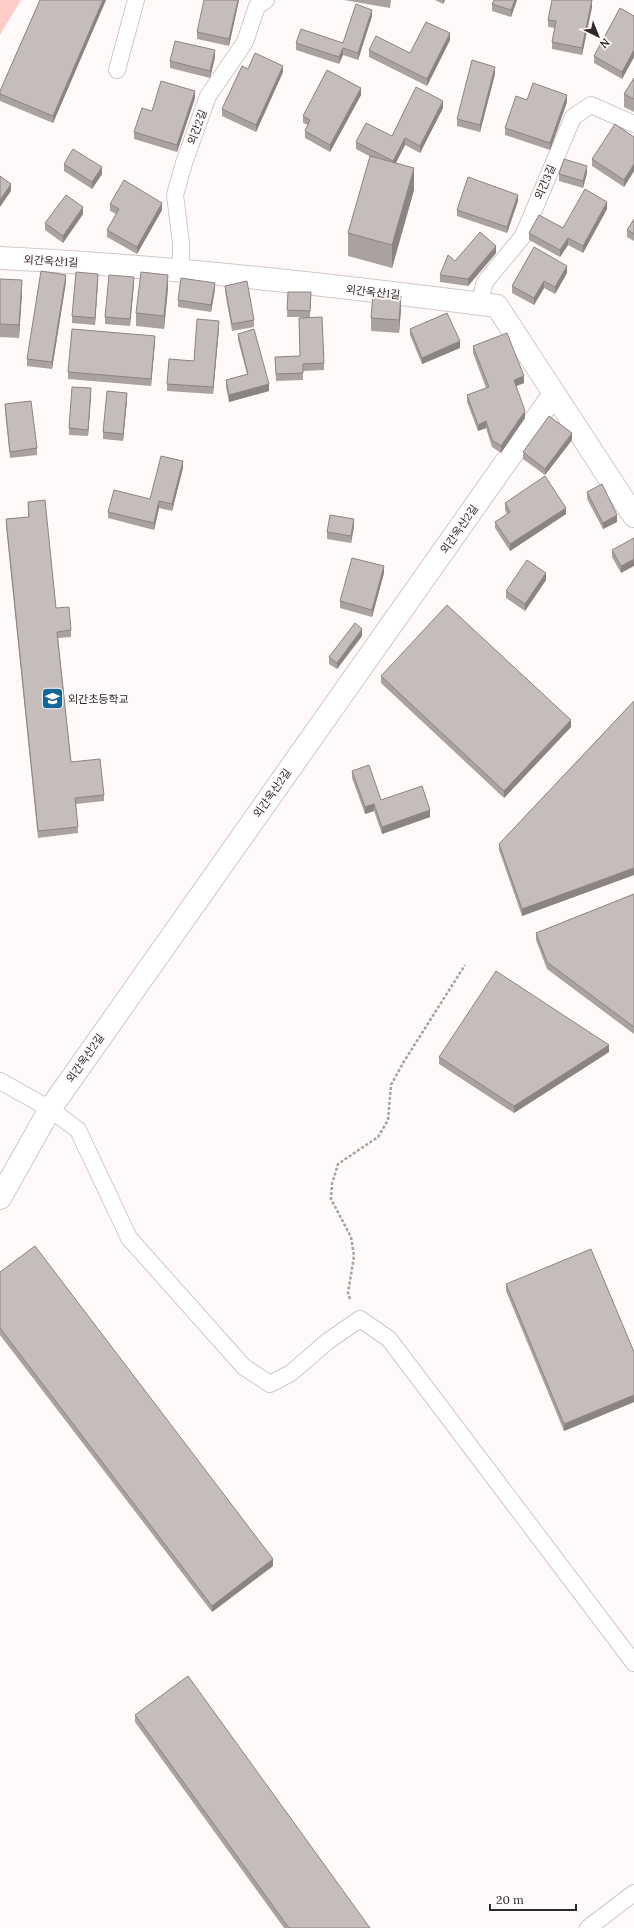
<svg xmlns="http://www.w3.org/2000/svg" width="634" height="1928" font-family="Lora,'Noto Sans KR',serif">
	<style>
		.green { fill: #ffccc8 }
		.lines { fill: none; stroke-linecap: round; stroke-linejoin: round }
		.service-casing { stroke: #d0c8c7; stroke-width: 18 }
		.minor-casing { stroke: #d0c8c7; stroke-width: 24 }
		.path { stroke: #a6a2a1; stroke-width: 2.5; stroke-dasharray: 3 2; stroke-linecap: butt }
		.service { stroke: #fff; stroke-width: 16 }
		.minor { stroke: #fff; stroke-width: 22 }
		.wall { fill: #a9a2a1 }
		.shaded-wall { fill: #8a8483 }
		.building { fill: #c5bcbb; stroke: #8a8483 }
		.labels { text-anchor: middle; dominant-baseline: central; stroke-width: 4; stroke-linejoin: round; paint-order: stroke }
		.street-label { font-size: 11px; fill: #2d2a2a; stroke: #fffaf9 }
		.poi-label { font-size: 11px; fill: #2d2a2a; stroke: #fffaf9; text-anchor: start }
	</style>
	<rect width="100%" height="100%" fill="#fffaf9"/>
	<path class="green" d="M0 0H21L0 35Z"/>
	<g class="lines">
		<defs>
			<g id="service">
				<path d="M117 70 136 0"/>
				<path d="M181 271V243L175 195 184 163 208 96 245 42 257 6 266 0"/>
				<path d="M479 304 485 282 523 236 573 117 591 105 634 124"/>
				<path d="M0 1081 50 1109 78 1130 129 1238 244 1367 270 1384 291 1373 328 1341 360 1319 389 1339 634 1663"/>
				<path d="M588 1928 634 1893"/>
			</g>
			<g id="minor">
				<path d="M0 258C166 266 333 285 497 306L634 516"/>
				<path d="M0 1198 50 1109 554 394"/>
			</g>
		</defs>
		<use href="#service" class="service-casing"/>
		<use href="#minor" class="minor-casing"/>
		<path class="path" d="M350 1299 348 1293 354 1256 351 1237 331 1199 332 1184 338 1164 378 1137 388 1120 391 1085 403 1063 465 965"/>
		<use href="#service" class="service"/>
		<use href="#minor" class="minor"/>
	</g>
	<g class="wall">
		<path d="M40 0H106L53 123 0 101V91Z"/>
		<path d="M239 0 229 46 197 39V32Z"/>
		<path d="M344 0H391L390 8Z"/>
		<path d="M435 0H445L443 4Z"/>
		<path d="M517 0 511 17 492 11V4Z"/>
		<path d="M592 7 582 55 552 49V42L555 28 548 27V20Z"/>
		<path d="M372 16 358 60 343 55 339 64 296 50V43H343Z"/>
		<path d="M634 16V57L622 79 594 63V56Z"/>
		<path d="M450 40 427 86 369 57V50L410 53Z"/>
		<path d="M215 57 210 78 170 68V61Z"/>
		<path d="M248 69 283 72 256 132 222 116V109Z"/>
		<path d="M495 74 480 132 457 126V119Z"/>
		<path d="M634 78V112L624 107V94Z"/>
		<path d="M361 95 330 152 305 138V131L308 125 303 123V116Z"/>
		<path d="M195 98 177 152 134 139V132L152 111Z"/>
		<path d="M527 100 567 102 550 150 505 135V128Z"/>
		<path d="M443 108 420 153 405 145 396 163 414 190 392 268 348 256V233L371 157 356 149V142L392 136Z"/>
		<path d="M634 137V171L624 187 592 166V159Z"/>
		<path d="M64 164 102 174 92 189 64 171Z"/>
		<path d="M587 173 583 188 559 181V174Z"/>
		<path d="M518 201 507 233 457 216V210Z"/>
		<path d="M110 204 162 210 137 254 107 237V230L116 214 110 211Z"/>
		<path d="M607 209 583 253 568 245 560 257 529 240V233L563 228Z"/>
		<path d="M83 214 63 243 45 230V223Z"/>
		<path d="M634 219V241L627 237V230Z"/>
		<path d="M496 253 468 286 440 282V275L455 261Z"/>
		<path d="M567 273 555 294 544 288 534 305 512 293V286Z"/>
		<path d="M0 279 22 293 19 338 0 337Z"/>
		<path d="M98 281 95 325 72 323V316Z"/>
		<path d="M66 282 52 369 27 366V359Z"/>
		<path d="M134 283 130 326 105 324V317Z"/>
		<path d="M225 286 254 320V327L232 331 225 292Z"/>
		<path d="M168 288 164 329 136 326V313Z"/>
		<path d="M215 289 211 312 178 307V300Z"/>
		<path d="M288 292H311L310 317 324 363V370L303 371V380L276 381 275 357 300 356 299 318 305 317H287Z"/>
		<path d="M401 309 399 333 371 331V318Z"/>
		<path d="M219 328 213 394 167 391V384L194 361Z"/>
		<path d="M410 329 460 348 422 364 410 335Z"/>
		<path d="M238 334 269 391 229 402 226 387V380L247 374 238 340Z"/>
		<path d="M155 342 151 386 68 379V372Z"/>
		<path d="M473 346 524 383 516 386 525 418 501 453 492 447 486 428 478 431 467 402V395L486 388 473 353Z"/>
		<path d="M91 395 88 436 69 435V428Z"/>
		<path d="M127 400 123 441 103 439V432Z"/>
		<path d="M5 404 37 448V455L10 458 5 411Z"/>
		<path d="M572 440 545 475 523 459V452Z"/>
		<path d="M183 468 172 511 159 508 154 530 108 518V512L150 499Z"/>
		<path d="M587 492 617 522 603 529 587 499Z"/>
		<path d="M28 502 56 608 71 630V637L58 638 71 762 104 795V801L76 804 78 833 38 838 6 526V519L28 517Z"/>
		<path d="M505 503 566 514 510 551 495 528V522L507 514 505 510Z"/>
		<path d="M354 526 351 543 327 539V532Z"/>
		<path d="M634 538 621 573 612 557V550Z"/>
		<path d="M384 573 372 617 340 608V601Z"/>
		<path d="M546 580 525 611 506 598V591Z"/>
		<path d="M362 636 337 669 329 664V657Z"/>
		<path d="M381 676 571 727 504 798 381 683Z"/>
		<path d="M634 701V875L522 916 499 850V844Z"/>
		<path d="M352 771 381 800 430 817 382 834 374 811 365 814 352 778Z"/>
		<path d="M634 894V1034L547 969 536 940V933Z"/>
		<path d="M609 1052 514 1113 439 1064V1057Z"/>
		<path d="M0 1272 273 1566 212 1612 0 1335Z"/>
		<path d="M506 1284 634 1352V1402L564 1431 506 1291Z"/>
		<path d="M135 1715 370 1928H284L135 1722Z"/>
	</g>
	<g class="shaded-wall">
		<path d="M103 0H106L53 123V116Z"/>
		<path d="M238 0H239L229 46V39Z"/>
		<path d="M443 0H445L443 4Z"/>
		<path d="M515 0H517L511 17V10Z"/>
		<path d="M592 0V7L582 55V48Z"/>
		<path d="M372 10V16L358 60V53Z"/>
		<path d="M450 33V40L427 86V79Z"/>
		<path d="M343 48V55L339 64V57Z"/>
		<path d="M215 50V57L210 78V71Z"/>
		<path d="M634 50V57L622 79V72Z"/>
		<path d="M283 66V72L256 132V125Z"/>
		<path d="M495 67V74L480 132V125Z"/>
		<path d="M361 88V95L330 152V145Z"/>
		<path d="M195 91V98L177 152V145Z"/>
		<path d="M567 95V102L550 150V143Z"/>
		<path d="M443 101V108L420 153V146Z"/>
		<path d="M405 138V145L393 168V161Z"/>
		<path d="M634 164V171L624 187V180Z"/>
		<path d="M587 166V173L583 188V181Z"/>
		<path d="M102 167V174L92 189V182Z"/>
		<path d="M414 168V190L392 268V245Z"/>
		<path d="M11 184V191L0 207V200Z"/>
		<path d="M518 195V201L507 233V227Z"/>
		<path d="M607 202V209L583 253V246Z"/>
		<path d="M162 203V210L137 254V247Z"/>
		<path d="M83 207V214L63 243V236Z"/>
		<path d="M568 238V245L560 257V250Z"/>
		<path d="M496 246V253L468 286V279Z"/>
		<path d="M567 266V273L555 294V287Z"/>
		<path d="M98 274V281L95 325V318Z"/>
		<path d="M66 275V282L52 369V362Z"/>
		<path d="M168 275V288L164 329V316Z"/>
		<path d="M134 277V283L130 326V319Z"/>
		<path d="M22 280V293L19 338V325Z"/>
		<path d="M544 281V288L534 305V298Z"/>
		<path d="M215 283V289L211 312V305Z"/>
		<path d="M401 296V309L399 333V320Z"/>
		<path d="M219 321V328L213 394V387Z"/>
		<path d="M155 336V342L151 386V379Z"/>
		<path d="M460 341V348L422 364V358Z"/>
		<path d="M524 376V383L514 387V380Z"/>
		<path d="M269 384V391L229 402V395Z"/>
		<path d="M91 388V395L88 436V430Z"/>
		<path d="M127 393V400L123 441V434Z"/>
		<path d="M525 411V418L501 453V446Z"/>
		<path d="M486 421V428L478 431V425Z"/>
		<path d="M572 433V440L545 475V469Z"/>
		<path d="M183 461V468L172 511V504Z"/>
		<path d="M159 501V508L154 530V523Z"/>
		<path d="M566 508V514L510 551V544Z"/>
		<path d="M617 515V522L603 529V523Z"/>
		<path d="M354 519V526L351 543V536Z"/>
		<path d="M634 559V566L621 573V566Z"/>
		<path d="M384 566V573L372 617V610Z"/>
		<path d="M546 573V580L525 611V604Z"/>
		<path d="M362 629V636L337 669V663Z"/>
		<path d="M571 720V727L504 798V791Z"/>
		<path d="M374 804V811L365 814V807Z"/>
		<path d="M430 810V817L382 834V827Z"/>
		<path d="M634 868V875L522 916V909Z"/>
		<path d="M609 1045V1052L514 1113V1106Z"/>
		<path d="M634 1395V1402L564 1431V1424Z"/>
		<path d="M273 1559V1566L212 1612V1606Z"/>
	</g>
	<g class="building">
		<path d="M40 0H103L53 116 0 94V91Z"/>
		<path d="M204 0H238L229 39 197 32Z"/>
		<path d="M494 0H515L511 10 492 4Z"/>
		<path d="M552 0H592L582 48 552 42 556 21 548 20Z"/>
		<path d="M356 4 372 10 358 53 343 48 339 57 296 43 301 29 343 43Z"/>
		<path d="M620 8 634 16V50L622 72 594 56Z"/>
		<path d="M426 22 450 33 427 79 369 50 376 36 410 53Z"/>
		<path d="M175 41 215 50 210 71 170 61Z"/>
		<path d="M255 53 283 66 256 125 222 109 242 66 248 69Z"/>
		<path d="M472 60 495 67 480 125 457 119Z"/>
		<path d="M327 70 361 88 330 145 305 131 310 120 303 116Z"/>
		<path d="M634 78V99L624 94Z"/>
		<path d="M161 81 195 91 177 145 134 132 142 108 152 111Z"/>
		<path d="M533 83 567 95 550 143 505 128 516 96 527 100Z"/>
		<path d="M416 87 443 101 420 146 405 138 393 161 356 142 366 123 392 136Z"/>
		<path d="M615 124 634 137V164L624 180 592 159Z"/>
		<path d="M73 149 102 167 92 182 64 164Z"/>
		<path d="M370 156 414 168 392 245 348 233Z"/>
		<path d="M564 159 587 166 583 181 559 174Z"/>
		<path d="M0 176 11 184 0 200Z"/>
		<path d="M468 177 518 195 507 227 457 210Z"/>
		<path d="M124 180 162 203 137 247 107 230 119 209 110 204Z"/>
		<path d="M585 189 607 202 583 246 568 238 560 250 529 233 539 215 563 228Z"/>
		<path d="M66 195 83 207 63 236 45 223Z"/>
		<path d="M634 219V234L627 230Z"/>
		<path d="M480 232 496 246 468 279 440 275 448 255 455 261Z"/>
		<path d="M534 247 567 266 555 287 544 281 534 298 512 286Z"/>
		<path d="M41 271 66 275 52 362 27 359Z"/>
		<path d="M76 272 98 274 95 318 72 316Z"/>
		<path d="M141 272 168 275 164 316 136 313Z"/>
		<path d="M109 275 134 277 130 319 105 317Z"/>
		<path d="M181 278 215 283 211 305 178 300Z"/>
		<path d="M0 279 22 280 19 325 0 324Z"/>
		<path d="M247 281 254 320 232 324 225 286Z"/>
		<path d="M288 292H311L310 311 287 310Z"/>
		<path d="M373 294 401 296 399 320 371 318Z"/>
		<path d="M447 313 460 341 422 358 410 329Z"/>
		<path d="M322 317 324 363 303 364V373L276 374 275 357 300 356 299 318Z"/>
		<path d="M197 319 219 321 213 387 167 384 169 359 194 361Z"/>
		<path d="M72 329 155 336 151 379 68 372Z"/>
		<path d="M254 329 269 384 229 395 226 380 248 374 238 334Z"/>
		<path d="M507 333 524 376 514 380 525 411 501 446 492 440 486 421 478 425 467 395 489 387 473 346Z"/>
		<path d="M72 387 91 388 88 430 69 428Z"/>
		<path d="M107 391 127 393 123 434 103 432Z"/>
		<path d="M31 401 37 448 10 452 5 404Z"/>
		<path d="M549 416 572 433 545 469 523 452Z"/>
		<path d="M161 456 183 461 172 504 159 501 154 523 108 512 114 490 150 499Z"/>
		<path d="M545 476 566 508 510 544 495 522 510 512 505 503Z"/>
		<path d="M602 484 617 515 603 523 587 492Z"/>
		<path d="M45 500 56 608 69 607 71 630 57 632 71 762 100 759 104 795 75 798 78 827 38 831 6 519 29 517 28 502Z"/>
		<path d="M330 515 354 519 351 536 327 532Z"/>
		<path d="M634 538V559L621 566 612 550Z"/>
		<path d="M352 558 384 566 372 610 340 601Z"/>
		<path d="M527 560 546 573 525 604 506 591Z"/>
		<path d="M447 605 571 720 504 791 381 676Z"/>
		<path d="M355 623 362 629 337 663 329 657Z"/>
		<path d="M634 701V868L522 909 499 844Z"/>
		<path d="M369 765 381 800 422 786 430 810 382 827 374 804 365 807 352 771Z"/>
		<path d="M634 894V1027L547 962 536 933Z"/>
		<path d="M496 971 609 1045 514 1106 439 1057Z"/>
		<path d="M35 1246 273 1559 212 1606 0 1328V1272Z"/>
		<path d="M591 1249 634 1352V1395L564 1424 506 1284Z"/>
		<path d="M188 1676 370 1928H289L135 1715Z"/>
	</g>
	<defs>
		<symbol id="school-square" viewBox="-11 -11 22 22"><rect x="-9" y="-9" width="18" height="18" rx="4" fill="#146798" stroke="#fffaf9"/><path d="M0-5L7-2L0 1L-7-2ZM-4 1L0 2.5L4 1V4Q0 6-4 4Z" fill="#fff"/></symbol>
	</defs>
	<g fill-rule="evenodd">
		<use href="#school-square" x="40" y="686" width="25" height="25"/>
	</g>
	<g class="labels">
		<g class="street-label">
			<text transform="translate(197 127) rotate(-70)">외간2길</text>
			<text transform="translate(545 182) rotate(-67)">외간3길</text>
			<text transform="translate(51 261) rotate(3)">외간옥산1길</text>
			<text transform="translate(373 292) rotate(6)">외간옥산1길</text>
			<text transform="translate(459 529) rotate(-55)">외간옥산2길</text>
			<text transform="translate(272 793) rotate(-55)">외간옥산2길</text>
			<text transform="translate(85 1058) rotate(-55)">외간옥산2길</text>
		</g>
		<g class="poi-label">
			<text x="68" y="699">외간초등학교</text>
		</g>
	</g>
	<g transform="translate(598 36) rotate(137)" stroke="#fffaf9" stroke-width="3" paint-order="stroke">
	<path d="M0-3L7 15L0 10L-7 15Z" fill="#2d2a2a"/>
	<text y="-6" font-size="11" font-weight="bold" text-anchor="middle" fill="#2d2a2a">N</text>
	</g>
	<path d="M490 1904v6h86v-6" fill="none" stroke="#2d2a2a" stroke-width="2"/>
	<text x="496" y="1904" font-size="12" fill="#2d2a2a" stroke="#fffaf9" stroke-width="3" paint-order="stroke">20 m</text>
</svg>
